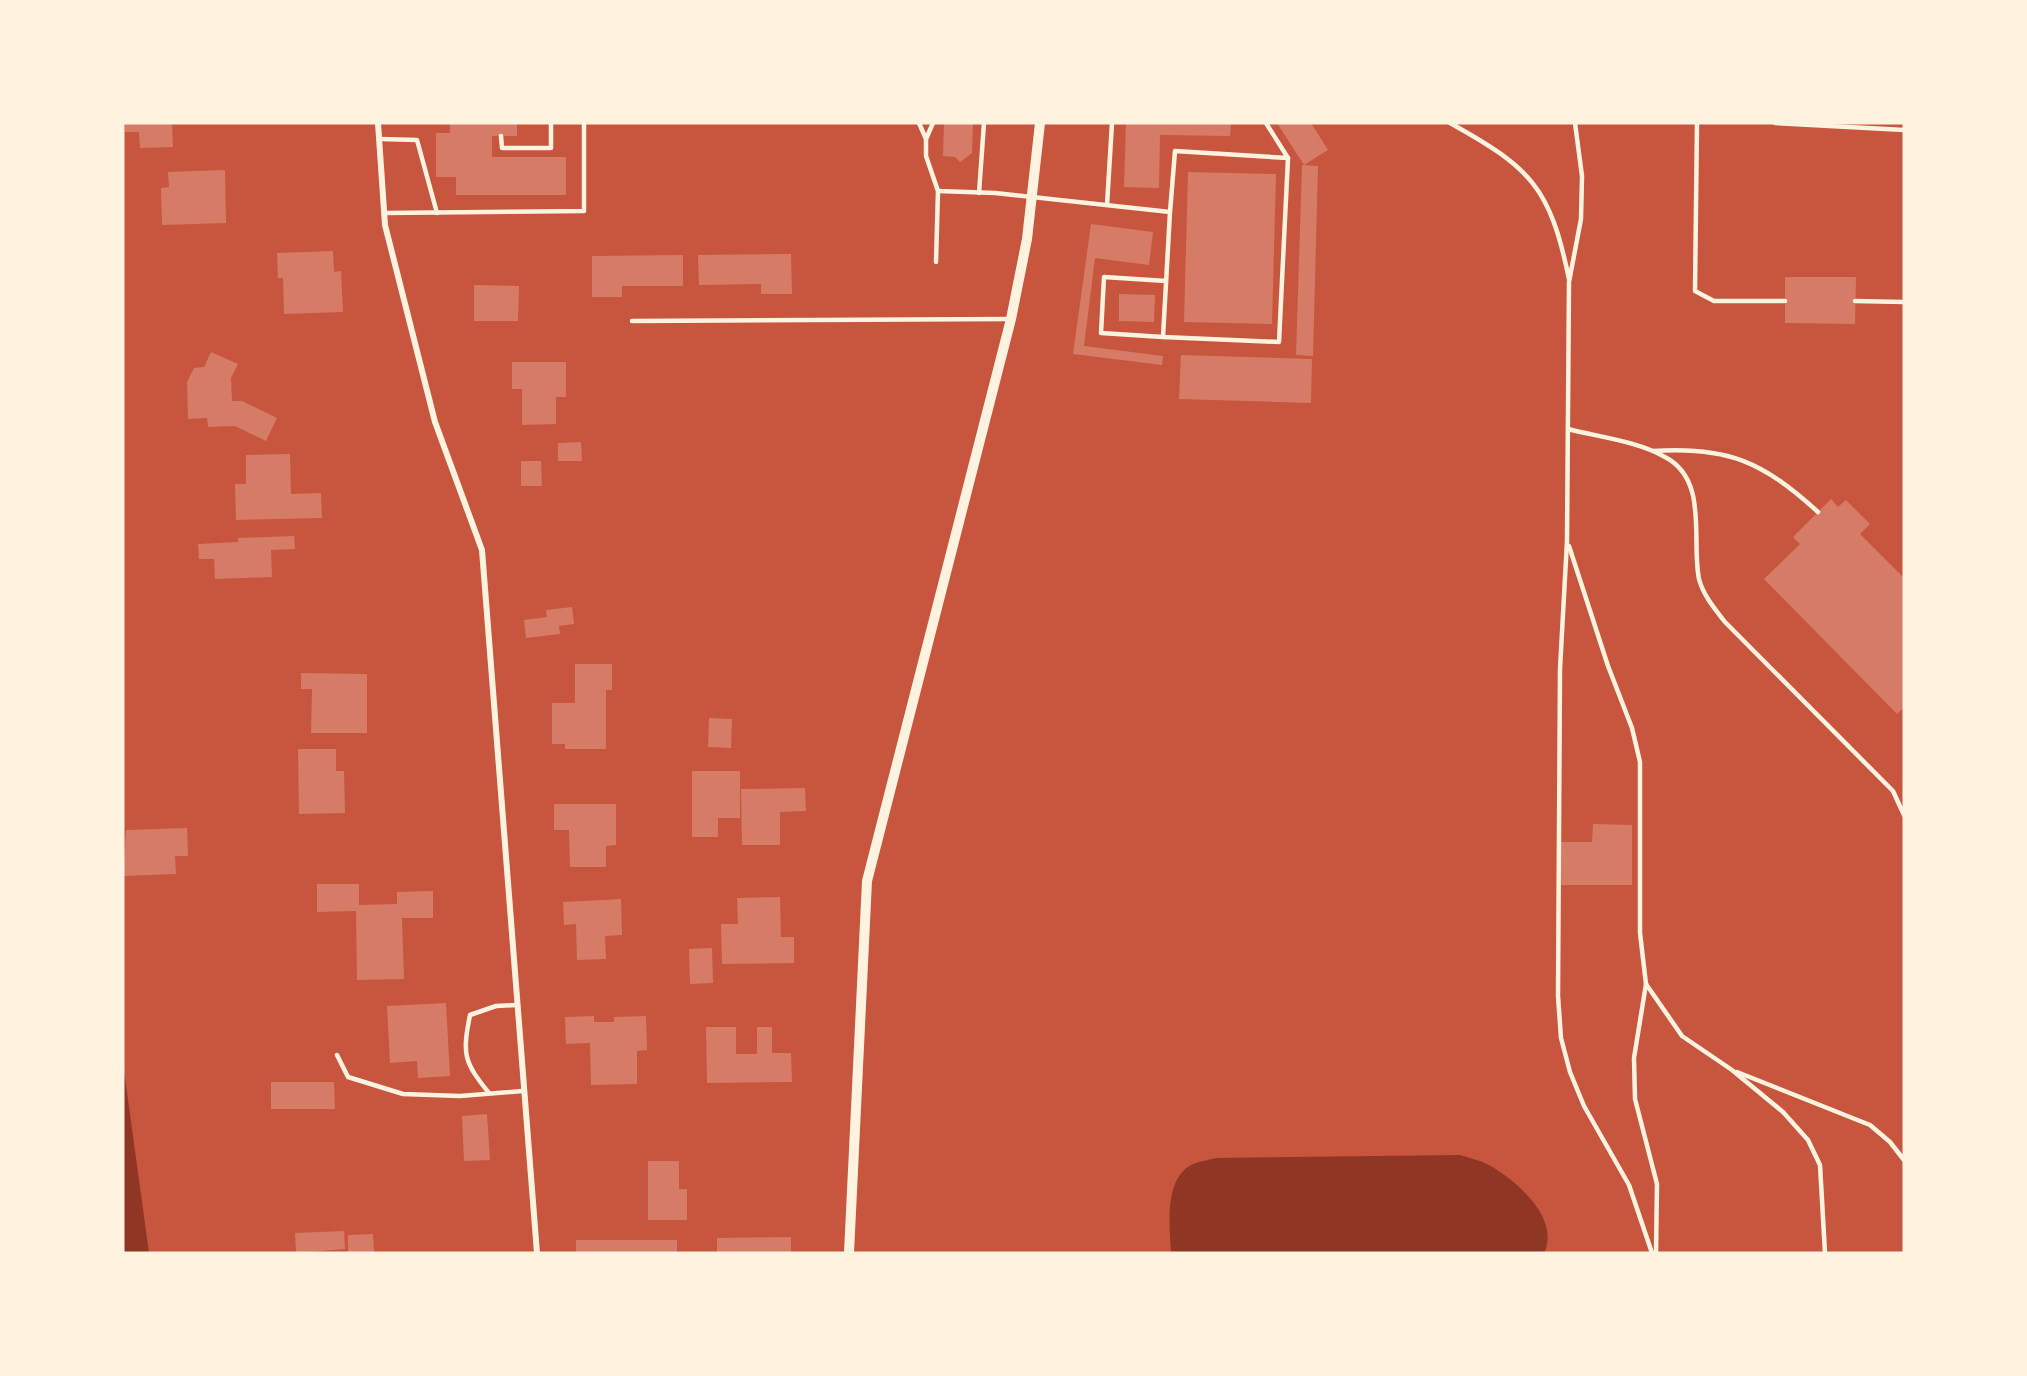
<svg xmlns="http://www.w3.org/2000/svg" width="2027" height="1376" font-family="Lora,serif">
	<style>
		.water { fill: #8f3625 }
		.building { fill: #d67c66 }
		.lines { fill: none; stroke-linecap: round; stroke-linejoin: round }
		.service { stroke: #fff3e0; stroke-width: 4.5 }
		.minor { stroke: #fff3e0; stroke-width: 6 }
		.tertiary { stroke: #fff3e0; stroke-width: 10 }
	</style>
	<rect width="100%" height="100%" fill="#c8553d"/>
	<g class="water">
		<path d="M123 1063 149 1253H123Z"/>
		<path d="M1460 1155C1469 1158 1479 1160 1487 1164 1515 1179 1561 1218 1544 1253H1171C1170 1227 1163 1178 1193 1164 1200 1161 1209 1160 1216 1158Z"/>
	</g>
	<g class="building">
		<path d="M125 123H172L173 147 140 148 139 132H125Z"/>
		<path d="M450 123H517V136H492V157H566V195H456V177H436V133H450Z"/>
		<path d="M944 123H973L972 153 960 162 955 157 943 156Z"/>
		<path d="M1126 123H1231L1230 136 1160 135 1159 188 1124 187Z"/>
		<path d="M1277 123H1311L1328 150 1304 165Z"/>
		<path d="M1302 165 1318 166 1313 356 1296 355Z"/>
		<path d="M225 170 226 223 162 225 161 188 169 187 168 172Z"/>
		<path d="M1188 172 1276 174 1272 324 1184 322Z"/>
		<path d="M1091 224 1153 232 1149 265 1095 258 1084 346 1163 356 1162 365 1073 354Z"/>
		<path d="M333 251 334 272 341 271 343 312 284 314 283 278H278L277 253Z"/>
		<path d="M791 254 792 294H761V284L699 285 698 255Z"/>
		<path d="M683 255V286H622V297H592V256Z"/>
		<path d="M1785 277H1856L1855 324 1785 323Z"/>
		<path d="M474 285 519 286 518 321H474Z"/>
		<path d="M1119 294 1155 295 1154 322 1119 321Z"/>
		<path d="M211 352 238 364 231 378 232 401H242L277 418 266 441 235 426 208 427 207 418 188 419 187 382 194 368 204 367Z"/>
		<path d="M1181 355 1312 359 1311 403 1179 399Z"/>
		<path d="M512 362H566V397H556V424L522 425V389H512Z"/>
		<path d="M581 442 582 461H558V443Z"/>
		<path d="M290 454 291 494 321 493 322 518 236 520 235 484H246V455Z"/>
		<path d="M521 461H541L542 486H521Z"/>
		<path d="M1831 499 1838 507 1846 500 1870 524 1860 534 1904 578V707L1897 714 1764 579 1800 544 1793 537Z"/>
		<path d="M294 536 295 549 271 550 272 577 215 579 214 559H199L198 544 238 542V538Z"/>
		<path d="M572 607 574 624 559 626 560 634 526 638 524 620 547 617 546 610Z"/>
		<path d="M575 664H612V690H606V749H565V744H552V703H575Z"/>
		<path d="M301 673 367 674V733H311L312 689H301Z"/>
		<path d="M709 718 732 719 731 748 708 747Z"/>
		<path d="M298 749H336V771H344L345 813 299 814Z"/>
		<path d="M692 771H740V818H718V837H692Z"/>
		<path d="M805 788 806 811 780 812V845H742L741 789Z"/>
		<path d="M554 804H616V845L606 846V867H570L569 830H554Z"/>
		<path d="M1593 824 1632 825V885H1561V842H1592Z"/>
		<path d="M187 828 188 856H175L176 874 123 876 126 830Z"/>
		<path d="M317 884H359V905L397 904V892L433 891V918H402L404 979 357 980 356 911 317 912Z"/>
		<path d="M780 897 781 937H794V963L722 964 721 924H738L737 898Z"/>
		<path d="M621 899 622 935 605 936 606 959 577 960 576 924 564 925 563 902Z"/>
		<path d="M712 948 713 983 690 984 689 949Z"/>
		<path d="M446 1003 450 1076 418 1078 417 1061 390 1063 387 1006Z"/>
		<path d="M594 1016V1022H614V1017L646 1016 647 1050 637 1051V1084L591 1085 590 1043 566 1044 565 1017Z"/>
		<path d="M706 1027H736V1054H757V1027H772V1053H791L792 1082 707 1083Z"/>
		<path d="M271 1082H334L335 1109H271Z"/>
		<path d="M487 1114 490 1160 464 1161 462 1116Z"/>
		<path d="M648 1161H679V1189H687V1220H648Z"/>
		<path d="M344 1231 345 1249 296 1253 295 1233Z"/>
		<path d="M373 1234 374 1253H348V1235Z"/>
		<path d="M791 1237V1253H717V1238Z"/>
		<rect x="576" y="1240" width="101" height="13"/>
	</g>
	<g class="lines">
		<g class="service">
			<path d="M919 123 926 139V156L938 191 936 262"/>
			<path d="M1450 123C1531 168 1550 187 1569 279"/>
			<path d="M1575 123 1582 176 1581 219 1569 282 1567 541 1560 669 1558 996 1561 1038 1570 1072 1584 1106 1629 1185 1652 1253"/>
			<path d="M1697 123 1695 291 1714 301H1785"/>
			<path d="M1775 123 1904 130"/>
			<path d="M501 136 502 148H551V123"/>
			<path d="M380 139 417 140 437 213"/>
			<path d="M926 139 933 123"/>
			<path d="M938 191 995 193 1170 212 1175 151 1288 158 1266 123"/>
			<path d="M979 193 984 123"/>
			<path d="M1107 205 1112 123"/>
			<path d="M1170 212 1163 337 1279 342 1288 158"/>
			<path d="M385 213 584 211V123"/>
			<path d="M1855 301 1904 302"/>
			<path d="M632 321 1011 319"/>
			<path d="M1163 337 1101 333 1104 277 1166 281"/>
			<path d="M1568 429C1599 437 1637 441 1665 457 1709 480 1691 540 1699 579 1703 595 1715 609 1725 622L1893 791 1904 815"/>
			<path d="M1653 451C1728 446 1763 462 1818 512"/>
			<path d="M1569 546 1608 666 1632 728 1640 762V933L1646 984 1682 1036 1732 1070 1783 1112 1808 1140 1820 1165 1825 1253"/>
			<path d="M1646 984 1634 1058 1635 1099 1657 1184 1656 1253"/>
			<path d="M337 1055 348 1077 403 1094 460 1096 523 1091"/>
			<path d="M1737 1072 1870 1125 1890 1142 1904 1160"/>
			<path d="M489 1093C464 1062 462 1055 470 1015L496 1006 516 1005"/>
		</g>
		<path class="minor" d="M378 123 385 225 435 422 482 550 537 1253"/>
		<path class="tertiary" d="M849 1253 867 881 1011 319 1027 239 1040 123"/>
	</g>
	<rect width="2027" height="1376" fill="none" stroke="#fff3e0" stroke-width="249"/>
</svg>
